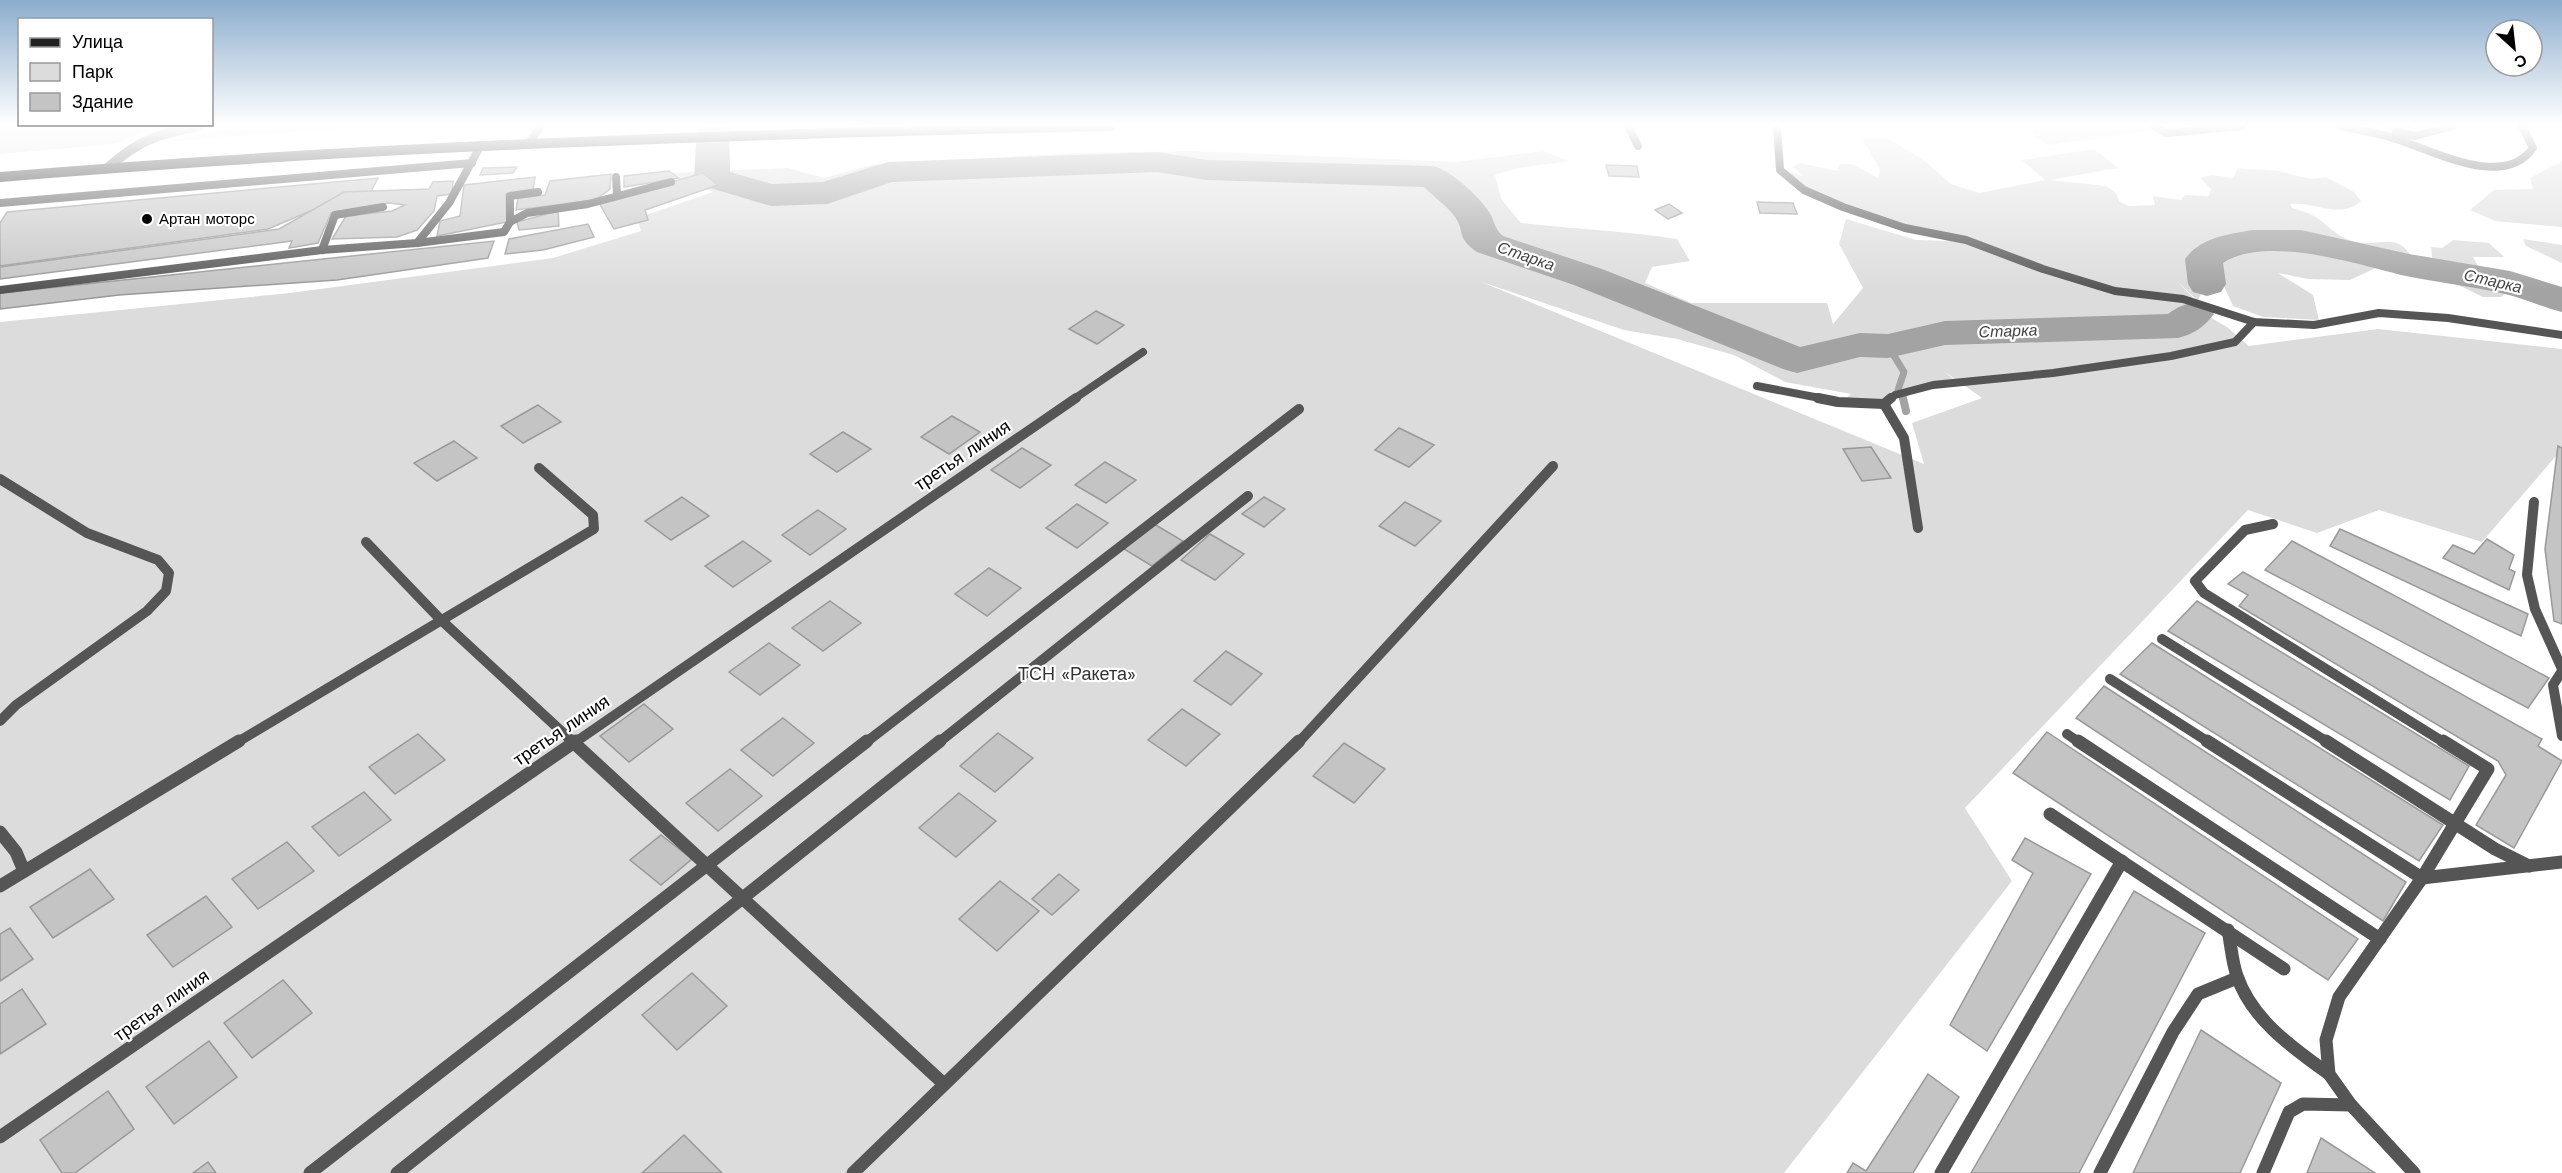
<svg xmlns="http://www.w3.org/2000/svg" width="2562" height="1173" font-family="'Work Sans',sans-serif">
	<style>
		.green { fill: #dcdcdc; fill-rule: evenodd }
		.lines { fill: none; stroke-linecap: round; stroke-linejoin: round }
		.stream-far1 { stroke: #a3a3a3; stroke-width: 7 }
		.stream { stroke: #a3a3a3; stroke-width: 8 }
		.river { fill: #a3a3a3; fill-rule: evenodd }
		.building { fill: #c4c4c4; stroke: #999; stroke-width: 1.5 }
		.lane-far2 { stroke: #555; stroke-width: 8 }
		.lane-far1 { stroke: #555; stroke-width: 10 }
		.lane { stroke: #555; stroke-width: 13 }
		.street { stroke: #555; stroke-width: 10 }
		.secondary { stroke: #222; stroke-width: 10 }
		.poi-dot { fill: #000; stroke: #fff; stroke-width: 2 }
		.labels { text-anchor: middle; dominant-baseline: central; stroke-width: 4.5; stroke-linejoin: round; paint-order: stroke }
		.far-poi-label { font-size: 15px; fill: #000; stroke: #fff; text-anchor: start }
		.far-water-label { font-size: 16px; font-style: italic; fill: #444; stroke: #fff }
		.street-label { font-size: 18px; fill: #000; stroke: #fff }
		.park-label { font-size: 18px; fill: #333; stroke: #fff }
	</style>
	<rect width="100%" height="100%" fill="#fff"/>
	<g class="green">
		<path d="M0 126H171L149 130 114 144 0 154Z"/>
		<path d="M242 126H379L170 141Z"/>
		<path d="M2030 126H2141L2149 131 2048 145 2033 134Z"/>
		<path d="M1862 138 1890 139 1926 162 1951 184 1979 193 2045 180 2022 160 2094 149 2118 168 2049 180 2106 186 2116 193 2119 201 2128 206 2155 205 2153 196 2181 200 2185 195 2209 196 2211 189 2200 178 2212 175 2233 178 2238 168C2249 170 2260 169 2271 170 2292 172 2304 182 2326 177L2354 192 2361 201C2340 220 2315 201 2290 204L2292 208C2298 210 2304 211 2310 214 2328 223 2335 238 2357 242 2381 247 2396 232 2411 256L2382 265 2350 280 2308 279 2278 273 2313 295 2319 320 2263 317 2233 306 2213 262 2229 240 2202 259 2205 284 2198 301 2177 281 2213 319 2227 327 2249 346 2378 329 2562 349V449L2482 542 2379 510 2317 533 2248 510 1965 808 2012 881 1784 1173H0V322L290 293 553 258 641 231 637 218 713 192 673 173 788 168 824 178 875 164 1077 153 1195 151 1456 162 1543 151 1569 161 1518 168 1495 175 1501 199 1521 223C1573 229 1625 231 1677 239L1690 261 1652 267 1645 283 1691 303H1827L1833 324 1863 288 1839 244 1846 219 1916 240 1949 241 1950 235 1906 226 1806 189 1789 172 1803 176 1793 167 1800 163 1837 171 1839 164H1853L1878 178 1880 170ZM1479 281 1624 330 1677 339 1734 355 1785 382 1851 394 1844 400 1881 399 1956 381 1942 370 1982 398 1912 423 1924 464Z"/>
		<path d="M2562 161V227L2495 221 2470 210 2494 190 2533 189 2530 178Z"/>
		<path d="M2523 239 2562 245V263L2526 246Z"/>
		<path d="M2453 240 2489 243 2504 257H2473L2478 266 2491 268 2512 277 2506 293 2501 297H2483L2434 273 2431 247 2442 248Z"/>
	</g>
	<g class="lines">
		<g class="stream-far1">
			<path d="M1888 346 1904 372 1898 390"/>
			<path d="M1902 396 1903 399"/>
		</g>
		<path class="stream" d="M1903 398 1906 411"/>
		<g class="river">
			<path d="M697 126H729L730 172 772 184 823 182 888 162 1157 152 1207 160 1434 166C1451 171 1479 196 1489 212 1495 221 1494 229 1503 236L1602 269 1800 347 1860 333 1888 334 1945 321 2168 314C2182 304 2191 301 2208 306L2214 314C2204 327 2194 334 2178 338L1945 345 1888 358 1860 357 1797 373 1783 369 1574 285 1477 252C1455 236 1466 233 1455 217 1447 206 1434 197 1424 187L1207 180 1157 172 892 182 827 204 771 206 700 185 694 178Z"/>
			<path d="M2252 230H2301L2409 254 2510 271 2562 287V312C2541 307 2521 297 2501 293 2469 286 2437 282 2406 276 2359 265 2266 234 2223 263L2226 284 2221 292 2207 296 2193 292 2188 284 2185 259C2201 237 2227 235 2252 230Z"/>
		</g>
	</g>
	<g class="building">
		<path d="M2375 126H2413L2397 130Z"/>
		<path d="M1606 165 1637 166 1639 177 1609 176Z"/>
		<path d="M517 167 513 173 480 175 483 168Z"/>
		<path d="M669 171 679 178 624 187V176Z"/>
		<path d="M703 173 718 185 645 210 648 220 614 229 599 203Z"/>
		<path d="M611 174 610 189 595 200 516 210 518 198 545 195 550 181Z"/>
		<path d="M535 177 533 190 506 194 507 222 437 236 440 221 460 216 464 185Z"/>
		<path d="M378 178 367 199 327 204 268 229 0 266V223L7 212Z"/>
		<path d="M453 181 452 194 437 196 434 211 417 230 397 237 332 239 346 216 392 211 405 205 389 203 331 213 318 243 289 248 292 241 0 279V267L279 229 344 192 429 189 433 182Z"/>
		<path d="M1757 202 1793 203 1797 214 1760 213Z"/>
		<path d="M1669 204 1682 213 1668 219 1655 210Z"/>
		<path d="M558 211 559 226 519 230 517 222Z"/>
		<path d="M588 224 594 237 543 250 505 254 509 239Z"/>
		<path d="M494 241 488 258 337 280 119 295 0 309V293Z"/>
		<path d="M1096 311 1124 325 1097 344 1069 329Z"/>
		<path d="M538 405 561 422 523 443 501 426Z"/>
		<path d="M952 416 980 432 949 454 921 437Z"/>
		<path d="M1399 428 1434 445 1409 467 1375 450Z"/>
		<path d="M843 432 871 449 837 472 810 454Z"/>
		<path d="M454 441 477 458 437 481 414 463Z"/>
		<path d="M2558 446 2562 448V624L2554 621 2545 549Z"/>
		<path d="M1871 447 1891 478 1862 481 1843 449Z"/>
		<path d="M1022 448 1051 465 1020 488 991 470Z"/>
		<path d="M1105 462 1136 480 1106 503 1075 485Z"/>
		<path d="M682 497 709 516 671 540 645 521Z"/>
		<path d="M1264 497 1285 509 1264 527 1242 514Z"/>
		<path d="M1405 502 1441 521 1415 546 1379 526Z"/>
		<path d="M1077 504 1108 523 1077 548 1046 528Z"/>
		<path d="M818 510 846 529 810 555 782 535Z"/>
		<path d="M1149 521 1183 541 1152 566 1119 546Z"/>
		<path d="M2340 529 2528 614 2521 636 2330 546Z"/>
		<path d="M1210 534 1244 554 1215 580 1181 560Z"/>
		<path d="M2487 539 2514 555 2509 569 2515 572 2509 590 2443 558 2453 545 2474 554Z"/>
		<path d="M743 541 771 561 733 587 705 566Z"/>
		<path d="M2292 541 2549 678 2528 708 2265 570Z"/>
		<path d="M989 568 1021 588 987 616 955 594Z"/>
		<path d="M2243 572 2542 739 2538 746 2562 761 2514 848 2476 825 2506 775 2498 761 2239 606 2248 595 2228 584Z"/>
		<path d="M830 601 861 623 823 651 792 628Z"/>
		<path d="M2197 601 2469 766 2450 800 2168 631Z"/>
		<path d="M769 643 800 665 760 695 729 672Z"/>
		<path d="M2152 643 2443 825 2419 861 2120 674Z"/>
		<path d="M1226 651 1262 674 1231 705 1194 681Z"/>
		<path d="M2104 686 2406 882 2383 921 2076 718Z"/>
		<path d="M644 704 673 729 629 762 600 736Z"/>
		<path d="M1182 709 1220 734 1186 766 1148 740Z"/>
		<path d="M783 718 814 743 773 776 741 750Z"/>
		<path d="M2047 732 2358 939 2328 980 2013 773Z"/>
		<path d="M998 733 1033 758 995 792 960 766Z"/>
		<path d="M418 734 445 760 395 794 369 767Z"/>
		<path d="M1344 743 1385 769 1354 803 1313 776Z"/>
		<path d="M730 769 762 796 718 831 686 803Z"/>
		<path d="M364 792 391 820 339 856 312 827Z"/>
		<path d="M959 793 996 821 956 857 919 828Z"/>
		<path d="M661 835 692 859 661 885 630 860Z"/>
		<path d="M2025 838 2091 874 1987 1051 1950 1025 2033 873 2012 860Z"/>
		<path d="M287 842 314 871 258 909 232 879Z"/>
		<path d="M90 869 114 899 53 938 30 907Z"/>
		<path d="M1059 874 1079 890 1052 915 1032 899Z"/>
		<path d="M1000 881 1039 911 997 951 959 919Z"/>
		<path d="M2134 891 2205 933 2079 1173H1971Z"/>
		<path d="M206 896 232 927 173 967 147 935Z"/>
		<path d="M10 928 33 959 0 981V934Z"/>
		<path d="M692 973 727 1006 677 1050 642 1015Z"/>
		<path d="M283 980 312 1013 252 1058 224 1023Z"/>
		<path d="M22 989 46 1024 0 1054V1004Z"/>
		<path d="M2201 1030 2281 1083 2240 1173H2133Z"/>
		<path d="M209 1041 237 1077 174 1124 146 1087Z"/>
		<path d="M1928 1074 1959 1097 1913 1173H1847L1853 1163 1866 1171Z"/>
		<path d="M108 1091 134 1129 75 1173H62L40 1140Z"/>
		<path d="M684 1135 722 1173H642Z"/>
		<path d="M2321 1138 2375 1173H2307Z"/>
		<path d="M208 1162 216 1173H193Z"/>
	</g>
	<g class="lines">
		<g class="lane-far2">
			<path d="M1628 126 1638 146"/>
			<path d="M1777 126 1780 170 1804 190 1843 207 1905 228 1966 240 2043 269 2115 291 2183 299 2254 322 2314 325 2379 313 2448 318 2562 335"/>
			<path d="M2154 126 2167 133 2242 126"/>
			<path d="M2340 126C2360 130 2380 133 2399 140 2436 152 2504 189 2533 148L2522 126"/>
			<path d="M2396 132 2415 136 2453 126"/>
			<path d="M529 143 541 126"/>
			<path d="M616 177 617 195"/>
			<path d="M0 203 472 163"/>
			<path d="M510 222V196L538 192"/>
			<path d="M417 243 449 203 481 145"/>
			<path d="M322 250 335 215 383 207"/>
			<path d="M0 290 322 250 417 243 504 232 510 222 527 213 588 204 671 182"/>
			<path d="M1757 386 1825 399"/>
			<path d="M1074 399 1143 352"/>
			<path d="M1890 399 1895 395 1933 385 2053 373 2171 356 2235 342 2254 322"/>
		</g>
		<g class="lane-far1">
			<path d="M1818 398 1838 402 1884 404"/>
			<path d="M1891 398 1884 404 1904 438 1918 528"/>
			<path d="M0 479 87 533 158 560 169 573 166 591 147 611 16 705 0 721"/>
			<path d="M2534 502 2527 575 2535 609 2562 669"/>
			<path d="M2273 524 2245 530 2195 581 2204 593 2445 743"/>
			<path d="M366 542 440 619 574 743"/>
			<path d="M2162 639 2329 743"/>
			<path d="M2562 671 2553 685 2562 736"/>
			<path d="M2110 679 2210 743"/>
			<path d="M2067 734 2080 743"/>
			<path d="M236 743 594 529 593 515 539 468"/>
			<path d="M574 743 1076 398"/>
			<path d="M865 743 1299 409"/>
			<path d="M938 743 1248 496"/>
			<path d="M1298 743 1553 466"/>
		</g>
		<g class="lane">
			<path d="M572 741 944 1084"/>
			<path d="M2078 741 2380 939"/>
			<path d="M2207 741 2422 878 2562 862"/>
			<path d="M2326 741 2495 849 2529 866"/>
			<path d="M2050 814 2284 969"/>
			<path d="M0 832 16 852 24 871"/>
			<path d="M0 886 239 741"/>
			<path d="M2228 930C2231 945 2232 962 2237 976 2252 1020 2293 1048 2329 1074"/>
			<path d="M0 1137 576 741"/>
			<path d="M310 1173 867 741"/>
			<path d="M397 1173 940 741"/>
			<path d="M853 1173 1299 741"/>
			<path d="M1941 1173 2122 861"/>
			<path d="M2100 1173 2173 1032 2198 994 2237 978"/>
			<path d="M2263 1173 2289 1112 2303 1104 2351 1105"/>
			<path d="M2414 1173 2351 1105 2329 1074 2326 1040 2339 997 2422 878 2488 769 2443 741"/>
		</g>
		<path class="street" d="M109 167C138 140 161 133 199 126"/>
		<path class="secondary" d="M0 177C370 146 740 134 1111 126"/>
	</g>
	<linearGradient id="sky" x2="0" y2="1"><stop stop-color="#8cadcc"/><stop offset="0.43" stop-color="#fff"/><stop offset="1" stop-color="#fff" stop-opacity="0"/></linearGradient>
	<rect width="2562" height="290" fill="url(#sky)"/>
	<circle class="poi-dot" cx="147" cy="219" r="6"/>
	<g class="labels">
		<g class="far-poi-label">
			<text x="159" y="219">Артан моторс</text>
		</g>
		<g class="far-water-label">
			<text transform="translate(1526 256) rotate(19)">Старка</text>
			<text transform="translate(2493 281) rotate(13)">Старка</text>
			<text transform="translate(2008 331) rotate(-2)">Старка</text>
		</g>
		<g class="street-label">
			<text transform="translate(962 455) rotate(-34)">третья линия</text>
			<text transform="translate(561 730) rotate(-34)">третья линия</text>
			<text transform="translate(161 1005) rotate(-35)">третья линия</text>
		</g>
		<g class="park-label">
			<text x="1077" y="673">ТСН «Ракета»</text>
		</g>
	</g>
	<rect x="18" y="18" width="195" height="108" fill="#ffffff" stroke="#999999" stroke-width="1.5"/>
	<rect x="30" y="38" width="30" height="9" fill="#222222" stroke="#999999" stroke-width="1.5"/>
	<text x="72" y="48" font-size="18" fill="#000000">Улица</text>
	<rect x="30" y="63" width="30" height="18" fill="#dcdcdc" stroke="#999999" stroke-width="1.5"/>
	<text x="72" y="78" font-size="18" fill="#000000">Парк</text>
	<rect x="30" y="93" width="30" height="18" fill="#c4c4c4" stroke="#999999" stroke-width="1.5"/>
	<text x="72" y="108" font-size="18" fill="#000000">Здание</text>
	<g transform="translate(2514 48) rotate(153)"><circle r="28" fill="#ffffff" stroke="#999999" stroke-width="1.5"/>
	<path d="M0-4.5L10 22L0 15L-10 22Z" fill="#000000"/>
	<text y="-9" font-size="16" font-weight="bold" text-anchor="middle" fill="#000000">С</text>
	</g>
</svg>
